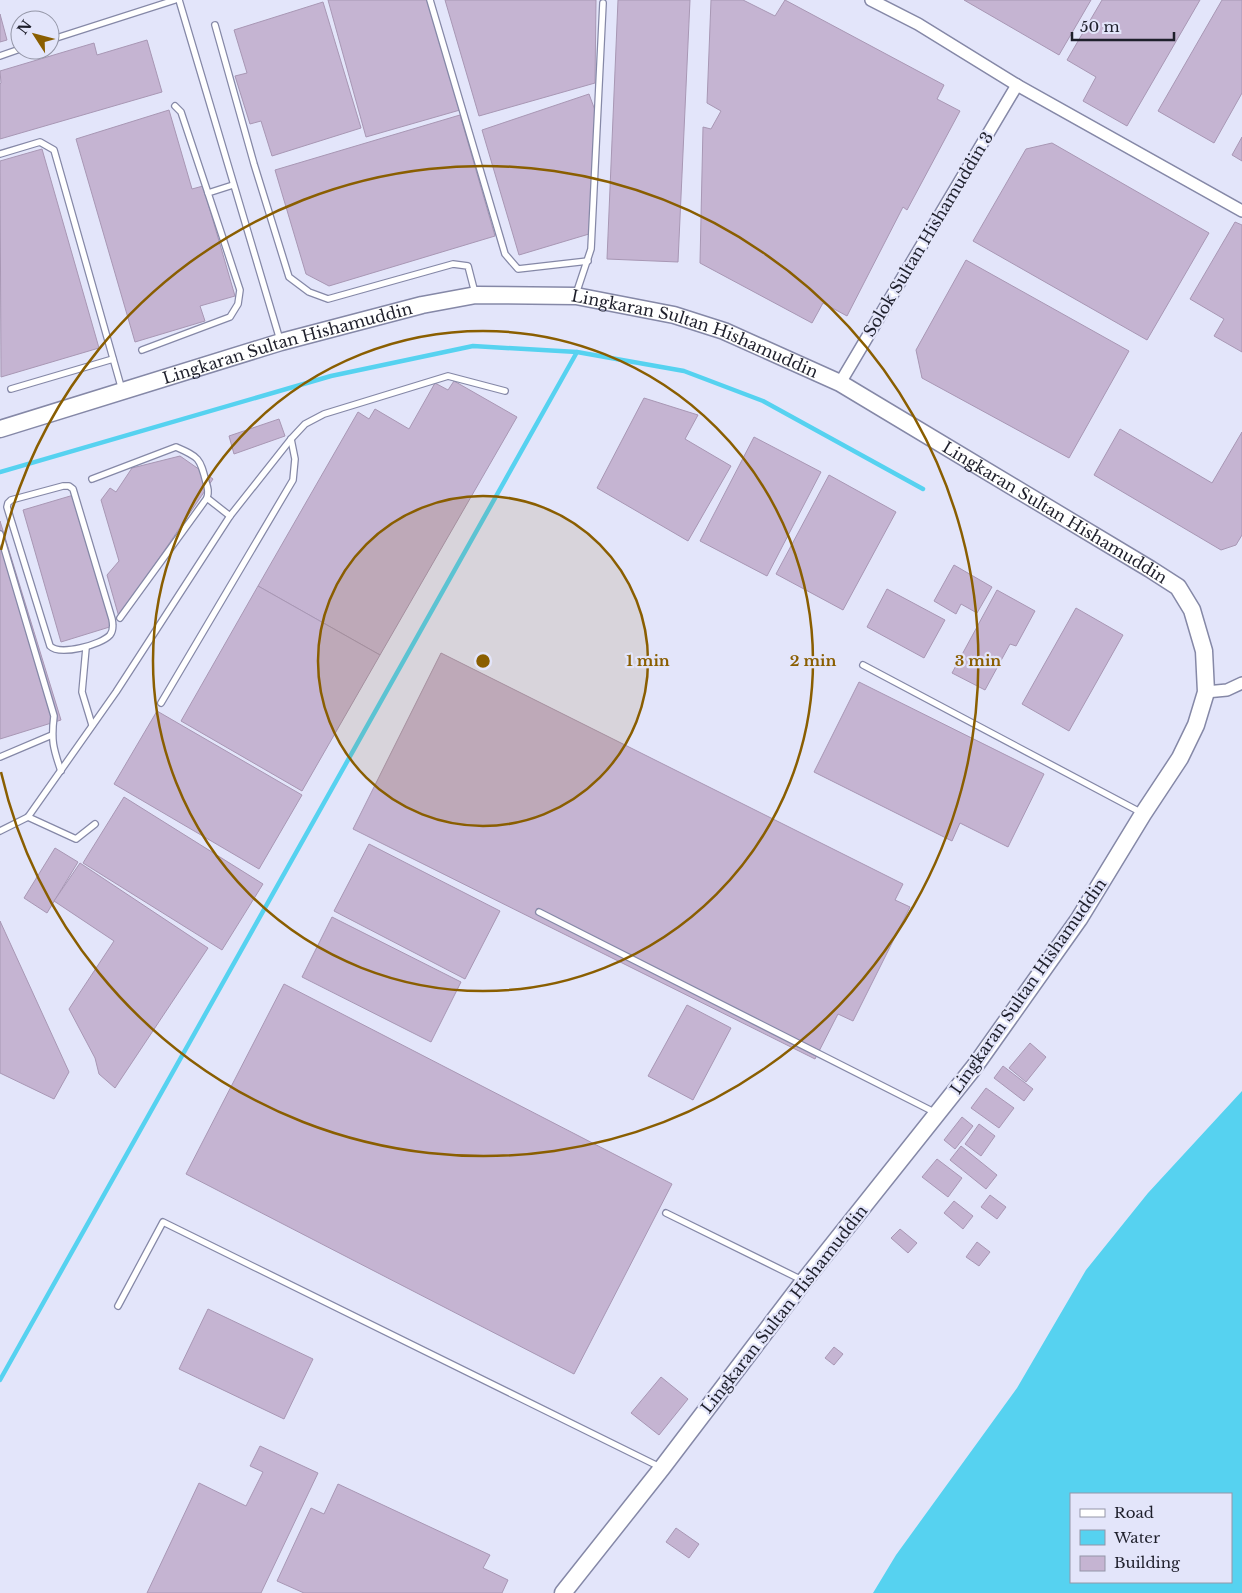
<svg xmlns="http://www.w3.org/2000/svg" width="1242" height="1593" font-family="'Libre Baskerville',serif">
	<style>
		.water { fill: #56d2f0; fill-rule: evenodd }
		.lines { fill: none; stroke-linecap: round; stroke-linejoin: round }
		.stream { stroke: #56d2f0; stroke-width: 4.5 }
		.building { fill: #c5b4d2; stroke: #a897b4 }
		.lane-casing { stroke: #8588a7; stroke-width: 8 }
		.street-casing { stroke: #8588a7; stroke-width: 14 }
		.secondary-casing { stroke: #8588a7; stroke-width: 19 }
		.lane { stroke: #fff; stroke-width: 5.5 }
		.street { stroke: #fff; stroke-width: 11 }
		.secondary { stroke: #fff; stroke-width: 16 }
		.ring { fill: none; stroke: #8a5e00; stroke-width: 2.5 }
		.labels { text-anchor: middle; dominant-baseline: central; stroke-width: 4.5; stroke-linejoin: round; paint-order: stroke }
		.street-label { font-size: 16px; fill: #1e1f2b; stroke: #e3e5fa }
		.centre { fill: #8a5e00; stroke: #e3e5fa; stroke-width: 2.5 }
		.ring-label { font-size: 15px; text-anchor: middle; font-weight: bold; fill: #8a5e00; stroke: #e3e5fa; stroke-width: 4.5; stroke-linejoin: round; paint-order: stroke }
	</style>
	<rect width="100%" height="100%" fill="#e3e5fa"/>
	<path class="water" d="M1242 1091V1593H873L896 1555 1017 1388 1086 1270 1148 1193ZM1071 1494H1231V1582H1071Z"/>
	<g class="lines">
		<g class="stream">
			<path d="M0 472 331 376 473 346 577 352 684 371 763 401 923 489"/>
			<path d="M0 1380 577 352"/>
		</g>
	</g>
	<g class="building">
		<path d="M328 0H430L460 110 366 137Z"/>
		<path d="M445 0H596L595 83 479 116Z"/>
		<path d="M618 0H690L678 262 607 259Z"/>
		<path d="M711 0H743L775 16 785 0 944 85 937 99 960 111 907 210 903 207 847 316 823 303 812 323 700 263 703 127 711 129 721 111 707 103Z"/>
		<path d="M964 0H1091L1059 55Z"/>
		<path d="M1102 0H1200L1127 126 1083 101 1096 77 1067 60Z"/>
		<path d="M1222 0H1242V93L1214 143 1158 111Z"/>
		<path d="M323 2 361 128 272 156 261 121 250 124 235 76 247 73 234 30Z"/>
		<path d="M0 14 7 40 0 42Z"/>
		<path d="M147 40 162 92 0 139V84L1 83 0 71 94 43 97 55Z"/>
		<path d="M589 94 596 113 589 234 519 255 482 130Z"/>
		<path d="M169 110 192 189 203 186 235 296 200 306 205 321 135 342 76 139Z"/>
		<path d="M460 115 495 236 329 286 306 274 275 170Z"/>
		<path d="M1242 137V161L1232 155Z"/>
		<path d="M1052 143 1209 233 1147 340 973 241 1026 149Z"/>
		<path d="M42 149 99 348 1 377 0 161Z"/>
		<path d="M1235 222 1242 225V352L1214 336 1224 319 1190 299Z"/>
		<path d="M966 260 1129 351 1069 458 922 378 916 350Z"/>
		<path d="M454 381 517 417 380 655 258 586 358 412 369 419 375 409 409 429 435 383 448 390Z"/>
		<path d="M644 398 698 415 685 439 731 466 688 541 597 488Z"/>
		<path d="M279 419 285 436 234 454 229 436Z"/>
		<path d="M1120 429 1212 483 1242 432V535L1236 545 1221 550 1094 475Z"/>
		<path d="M754 437 821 472 767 576 700 541Z"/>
		<path d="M180 456 213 479 119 617 107 575 119 561 101 500 110 488 116 492 132 468Z"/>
		<path d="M829 475 896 512 843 610 776 574Z"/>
		<path d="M77 494 116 625 61 642 23 510Z"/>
		<path d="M0 521 61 720 0 739Z"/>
		<path d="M954 565 992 587 977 613 961 604 956 614 934 601Z"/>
		<path d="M258 586 380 655 302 791 181 721Z"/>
		<path d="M887 589 945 620 924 658 867 627Z"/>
		<path d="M997 590 1035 611 1016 646 1010 644 985 690 952 673Z"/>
		<path d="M1076 608 1123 635 1069 731 1022 704Z"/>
		<path d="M441 653 903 884 895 900 910 907 853 1021 838 1014 815 1059 353 829Z"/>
		<path d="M859 682 1044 774 1008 847 960 823 952 841 814 772Z"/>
		<path d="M157 711 302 795 259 869 114 784Z"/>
		<path d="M124 797 263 884 222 950 83 863Z"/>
		<path d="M369 844 500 911 465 979 334 911Z"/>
		<path d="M55 848 78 862 47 913 24 898Z"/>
		<path d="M80 863 208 948 115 1088 99 1074 95 1058 69 1009 114 941 54 901Z"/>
		<path d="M332 917 461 982 431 1042 302 977Z"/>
		<path d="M0 921 69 1072 54 1099 0 1073Z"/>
		<path d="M284 984 672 1184 574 1374 186 1174Z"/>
		<path d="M687 1005 731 1028 693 1100 648 1076Z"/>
		<path d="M1030 1043 1046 1057 1026 1082 1009 1068Z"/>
		<path d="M1003 1066 1033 1089 1024 1101 994 1078Z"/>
		<path d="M986 1088 1014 1108 999 1128 971 1108Z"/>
		<path d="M962 1117 973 1126 955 1149 944 1140Z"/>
		<path d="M979 1124 995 1136 981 1156 965 1144Z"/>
		<path d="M961 1146 997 1175 986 1189 950 1160Z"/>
		<path d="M937 1159 962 1178 948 1197 922 1177Z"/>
		<path d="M990 1195 1006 1207 997 1219 981 1207Z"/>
		<path d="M954 1201 973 1216 963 1229 944 1213Z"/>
		<path d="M900 1229 917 1243 908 1253 891 1238Z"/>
		<path d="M977 1242 990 1252 979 1266 966 1257Z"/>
		<path d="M208 1309 313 1359 284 1419 179 1369Z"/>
		<path d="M834 1347 843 1354 834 1365 825 1358Z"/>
		<path d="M661 1377 688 1399 659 1435 631 1413Z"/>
		<path d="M260 1446 318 1473 261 1593H147L199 1483 246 1506 263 1472 250 1466Z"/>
		<path d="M338 1484 490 1555 483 1568 508 1580 502 1593H304L277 1581 311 1508 324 1514Z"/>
		<path d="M676 1528 699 1544 689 1558 666 1542Z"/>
	</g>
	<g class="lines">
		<defs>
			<g id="lane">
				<path d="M179 0 280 340"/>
				<path d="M430 0 505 254 518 269 588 261"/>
				<path d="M215 25 254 164 289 277 309 292 328 299 453 264 468 266 475 293"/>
				<path d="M50 40 175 0"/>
				<path d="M0 56 20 49"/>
				<path d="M175 106 181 112 208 193"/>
				<path d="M0 154 40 142 54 150 122 390"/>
				<path d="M576 294 591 249 603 3"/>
				<path d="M142 350 230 317 238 304 240 290 208 193 233 185"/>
				<path d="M11 389 113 359"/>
				<path d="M92 479 176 447C199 457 200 458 206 482 208 488 209 492 207 498"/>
				<path d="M63 486H69L73 489 112 619C113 624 114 630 110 635 101 645 60 656 50 646L7 507 8 503 11 500Z"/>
				<path d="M0 534 54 716C51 740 53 748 61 771"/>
				<path d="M120 618 207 498 230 516"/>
				<path d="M86 648 82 692 92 725"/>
				<path d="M863 665 1142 813"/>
				<path d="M161 703 293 480 295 459 291 439"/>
				<path d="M0 757 52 735"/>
				<path d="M28 817 76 839 95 824"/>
				<path d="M0 831 28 817 116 692 230 516 291 439 305 424 324 414 448 376 505 391"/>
				<path d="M539 912 936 1113"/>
				<path d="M666 1213 802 1280"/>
				<path d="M118 1306 163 1222 660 1467"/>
			</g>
			<g id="street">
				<path d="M871 0 918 24 1017 85 1242 211"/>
				<path d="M840 383 1017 85"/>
				<path d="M1206 692 1227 690 1242 683"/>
			</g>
			<g id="secondary">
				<path id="s1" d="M0 429 281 342 422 305 476 295 576 296 674 315 724 331 840 383 1150 569 1178 587 1192 610 1204 651 1206 692 1196 725 1180 758 1143 814 1079 919 975 1066 804 1281 662 1468 563 1593"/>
			</g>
		</defs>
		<use href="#lane" class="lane-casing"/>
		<use href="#street" class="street-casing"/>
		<use href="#secondary" class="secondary-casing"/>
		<use href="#lane" class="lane"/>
		<use href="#street" class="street"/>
		<use href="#secondary" class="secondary"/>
	</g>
	<circle cx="483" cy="661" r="165" fill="#8a5e00" fill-opacity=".12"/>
	<g class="ring">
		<circle cx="483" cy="661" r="165"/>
		<circle cx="483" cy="661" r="330"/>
		<path d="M1 550A495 495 0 1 1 1 772"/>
	</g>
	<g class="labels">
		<g class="street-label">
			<text transform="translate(928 234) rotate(-59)">Solok Sultan Hishamuddin 3</text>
			<text stroke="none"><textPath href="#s1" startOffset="720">Lingkaran Sultan Hishamuddin</textPath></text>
			<text stroke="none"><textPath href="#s1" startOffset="300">Lingkaran Sultan Hishamuddin</textPath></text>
			<text stroke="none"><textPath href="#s1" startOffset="1125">Lingkaran Sultan Hishamuddin</textPath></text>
			<text transform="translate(1028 986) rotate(-55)">Lingkaran Sultan Hishamuddin</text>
			<text transform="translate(784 1309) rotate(-52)">Lingkaran Sultan Hishamuddin</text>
		</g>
	</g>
	<circle cx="483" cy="661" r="8" class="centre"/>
	<g class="ring-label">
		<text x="648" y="666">1 min</text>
		<text x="813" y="666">2 min</text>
		<text x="978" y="666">3 min</text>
	</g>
	<rect x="1070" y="1493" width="162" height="90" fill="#e3e5fa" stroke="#9496a7"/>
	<rect x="1080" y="1509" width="25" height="8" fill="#ffffff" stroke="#9496a7"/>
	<text x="1114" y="1518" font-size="15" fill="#1e1f2b">Road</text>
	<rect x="1080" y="1530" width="25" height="15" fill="#56d2f0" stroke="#9496a7"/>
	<text x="1114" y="1543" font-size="15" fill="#1e1f2b">Water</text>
	<rect x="1080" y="1556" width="25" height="15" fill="#c5b4d2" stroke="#9496a7"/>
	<text x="1114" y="1568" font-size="15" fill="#1e1f2b">Building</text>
	<g transform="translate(35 35) rotate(306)"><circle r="24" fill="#e3e5fa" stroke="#9496a7"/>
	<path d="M0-4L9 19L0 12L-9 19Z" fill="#8a5e00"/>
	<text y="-8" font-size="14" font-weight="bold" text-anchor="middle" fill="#1e1f2b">N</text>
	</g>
	<path d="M1072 32v8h102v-8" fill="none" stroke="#1e1f2b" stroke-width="2.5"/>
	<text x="1080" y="32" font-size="15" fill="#1e1f2b" stroke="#e3e5fa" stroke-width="4" paint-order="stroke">50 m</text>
</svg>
